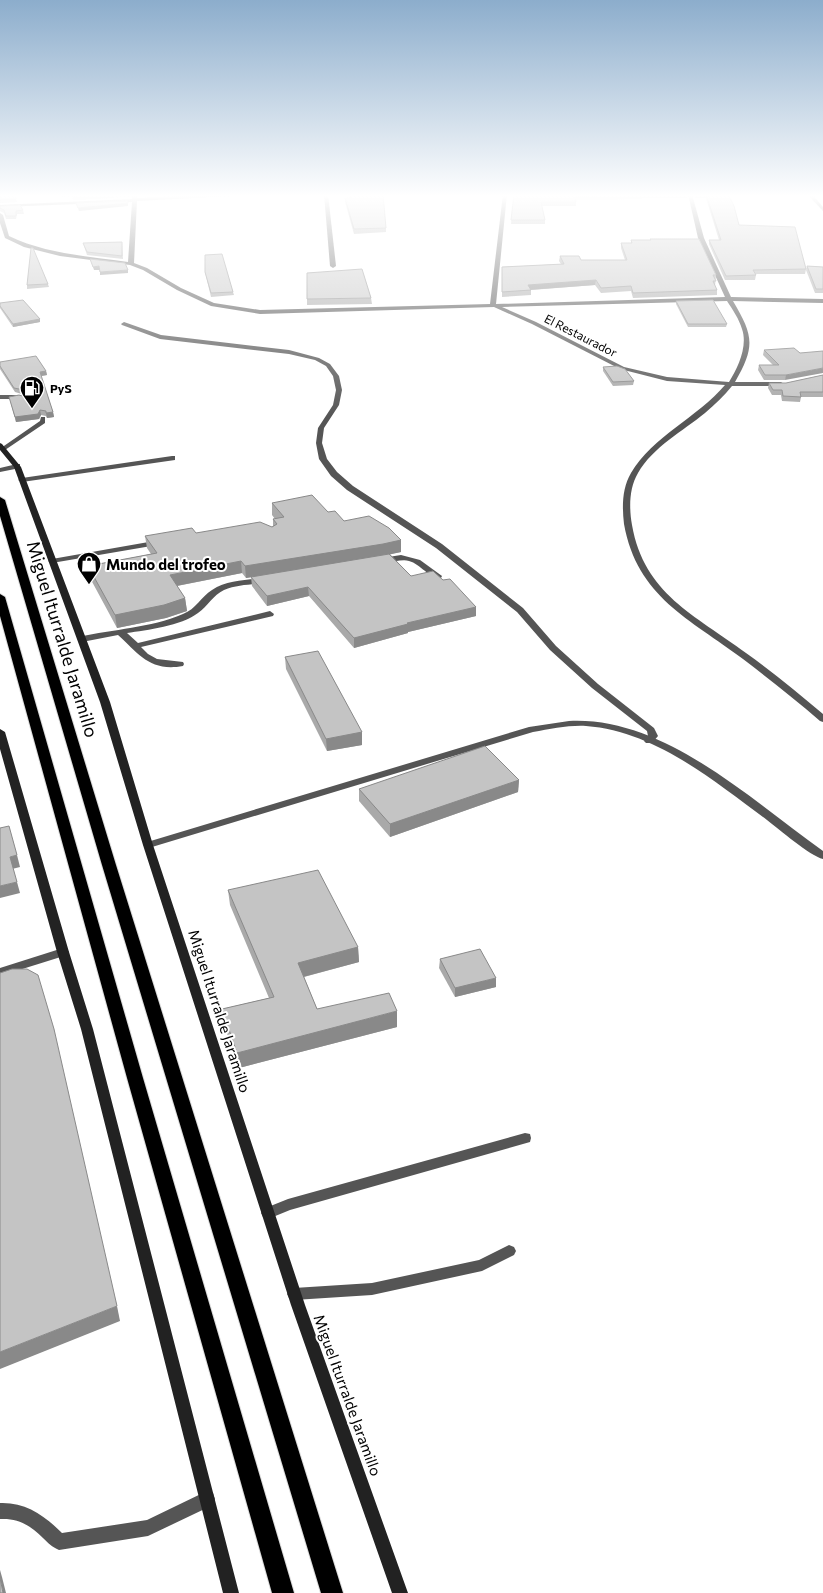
<svg xmlns="http://www.w3.org/2000/svg" width="823" height="1593" font-family="Commissioner,sans-serif">
	<style>
		.lines { fill: none; stroke-linecap: round; stroke-linejoin: round }
		.primary-casing { stroke: #dbdbdb; stroke-width: 2 }
		.lane { fill: #555; fill-rule: evenodd }
		.street { fill: #555; fill-rule: evenodd }
		.secondary { fill: #222; fill-rule: evenodd }
		.primary { fill: #000; fill-rule: evenodd }
		.wall { fill: #a9a9a9 }
		.shaded-wall { fill: #898989 }
		.building { fill: #c4c4c4; stroke: #898989 }
		.labels { text-anchor: middle; dominant-baseline: central; stroke-width: 4; stroke-linejoin: round; paint-order: stroke }
		.far-street-label { font-size: 12px; fill: #000; stroke: #fff }
		.far-poi-label { font-size: 12px; font-weight: bold; fill: #000; stroke: #fff; text-anchor: start }
		.poi-label { font-size: 15px; font-weight: bold; fill: #000; stroke: #fff; text-anchor: start }
		.street-label { font-size: 15px; fill: #000; stroke: #fff }
		.near-street-label { font-size: 18px; fill: #000; stroke: #fff }
	</style>
	<rect width="100%" height="100%" fill="#fff"/>
	<g class="lines">
		<defs>
			<g id="primary">
				<path d="M0 497 5 500 116 865 343 1593H321L102 865 0 516Z"/>
				<path d="M0 594 5 597 143 1078 294 1593H272L127 1078 0 616Z"/>
			</g>
		</defs>
		<use href="#primary" class="primary-casing"/>
		<g class="lane">
			<path d="M124 322 161 335 289 350 319 358 330 364 339 376 342 390 339 405 324 428 322 443 327 459 337 472 353 486 442 544 523 608 556 646 598 684 654 728 658 736 652 743H646L644 741 648 736 647 731 592 688 550 650 517 612 436 548 347 490 331 476 319 459 316 443 318 428 333 405 336 390 333 376 326 366 315 360 289 354 160 339 122 325 121 324Z"/>
			<path d="M0 395H23L26 397 23 399H0Z"/>
			<path d="M41 417H45V423L5 450H1V448L40 421Z"/>
			<path d="M160 540H163V544L52 563 48 561 52 559Z"/>
			<path d="M401 555 420 560 442 576 441 578C429 579 421 564 409 561 400 558 386 566 378 560L382 558Z"/>
			<path d="M264 578H267V582C253 585 238 584 224 590 213 595 208 606 198 613 181 626 147 630 127 633L138 643 270 611 274 614 273 616 141 647 148 654 157 659 183 662 184 664 183 666C150 672 139 654 118 635L82 642 78 639 79 637C114 629 150 628 183 614 196 609 201 597 212 590 227 580 247 580 264 578Z"/>
			<path d="M525 1133 530 1134 531 1138 530 1142 290 1210 268 1219 263 1217 261 1213 263 1209 288 1199Z"/>
			<path d="M509 1245 514 1247 516 1251 514 1255 482 1271 372 1295 294 1300 289 1298 287 1294 289 1290 294 1288 372 1283 479 1260Z"/>
			<path d="M207 1491 213 1493 215 1499 213 1505 148 1536 59 1550C52 1547 48 1543 43 1538 30 1525 18 1518 0 1519V1503C26 1502 45 1516 62 1533L147 1520Z"/>
		</g>
		<g class="street">
			<path d="M133 194H137V198L229 194H272L137 201 134 263 147 268 181 288 214 303 260 310 490 304 503 194H507L496 304 725 297 698 238 688 194H692L704 238 731 297 823 299V303L733 301C753 335 756 346 735 382H781L784 384 781 386H732C724 396 715 404 705 413 683 431 653 447 638 473 629 488 629 508 632 525 644 594 695 615 746 653 773 672 798 693 823 714V722L820 721C795 699 769 679 743 659 690 619 637 597 624 524 622 507 622 488 631 473 652 437 698 417 725 385L667 381 620 369 532 324 494 307 260 314 211 306 177 290 143 270 130 265 60 256 24 247 5 238 0 223V213L3 215 9 236C46 254 88 256 128 262L132 202 0 207V205L132 199ZM727 301C733 310 739 319 742 329 748 346 738 368 729 382L667 377 624 367 536 322 502 307Z"/>
			<path d="M324 194H328L336 266 333 268 330 266Z"/>
			<path d="M807 194H812L823 207V211Z"/>
			<path d="M172 456H175V460L22 482 18 480 22 478Z"/>
			<path d="M17 464H20V468L0 472V468Z"/>
			<path d="M569 721C664 716 751 800 823 851V859C810 856 779 829 767 820 714 781 655 731 586 726 569 725 551 729 533 732L152 847 148 848 143 845 144 843 529 727Z"/>
			<path d="M63 948 67 949 69 952 67 955 0 976V968Z"/>
		</g>
		<g class="secondary">
			<path d="M0 443 2 444 21 467 110 702 153 845 305 1305 408 1593H392L291 1305 143 845 100 702 14 467 0 450Z"/>
			<path d="M0 729 5 732 69 952 93 1029 239 1593H223L81 1029 57 952 0 749Z"/>
		</g>
		<use href="#primary" class="primary"/>
	</g>
	<g class="wall">
		<path d="M0 194 16 199 17 202 0 203Z"/>
		<path d="M61 194H132L130 197 73 200 72 196 62 197Z"/>
		<path d="M139 194H172V195L139 196Z"/>
		<path d="M514 194H687V198H642V199L576 200V206H542L545 220V224H511Z"/>
		<path d="M693 194H728L739 225 806 269 805 274H755L756 275 755 280H725L709 244V240H719L706 198H695Z"/>
		<path d="M345 198 386 228V232L354 234 345 202Z"/>
		<path d="M0 206 23 210 24 214H17L16 219H6L4 213 0 211Z"/>
		<path d="M650 239 716 275 715 286 717 290V295L633 298 631 291 601 293 595 285 531 290V295L502 297V267L561 264 559 261 560 256 581 260H625L621 248V243H631V240H650Z"/>
		<path d="M122 242 123 259 87 255 83 243Z"/>
		<path d="M807 266 823 267V293H815L806 270Z"/>
		<path d="M205 272 233 292 234 295 211 297Z"/>
		<path d="M48 284 49 287 27 289V285Z"/>
		<path d="M371 298 372 304 307 305V299Z"/>
		<path d="M676 301 727 324 726 327H688L676 304Z"/>
		<path d="M0 303 40 319V322L13 327 0 308Z"/>
		<path d="M764 350 800 353 785 380H764L758 370 759 365H773L763 355Z"/>
		<path d="M0 362 46 371 47 375 41 376 53 412 54 417 47 418 46 416 41 415 39 419 16 422 9 397 30 398 32 397 15 392 0 369Z"/>
		<path d="M603 367 634 381 633 385 613 386 603 371Z"/>
		<path d="M823 375V397H801L800 402 782 401 781 395H772L768 388 769 383H786Z"/>
		<path d="M272 503 328 512 344 521 401 540V552L390 554 411 576 443 580 476 607V616L408 632V633L354 648 309 596 267 606 252 586 251 577 246 578 242 573 177 586 185 598 187 611 166 618 117 628 90 578 88 566 151 554 147 548 145 536 196 533 272 527 273 526V519H275L272 515Z"/>
		<path d="M285 657 362 732V745L327 751 286 669Z"/>
		<path d="M519 780 518 792 390 837 359 801V789Z"/>
		<path d="M228 890 358 947 359 962 304 977 317 1009 397 1027 239 1068 224 1025 222 1009 269 998 230 905Z"/>
		<path d="M440 959 496 987 455 997 439 968Z"/>
	</g>
	<g class="shaded-wall">
		<path d="M61 194H71L72 196 62 197Z"/>
		<path d="M128 203V206L79 211 78 208Z"/>
		<path d="M99 266V270H94L93 267Z"/>
		<path d="M128 270V273L100 275V272Z"/>
		<path d="M596 280 595 285 528 290V285Z"/>
		<path d="M40 319V322L13 327V324Z"/>
		<path d="M823 368V373L785 380 786 375Z"/>
		<path d="M46 371 47 375 41 376 40 372Z"/>
		<path d="M40 410 41 415 39 419 16 422 15 417Z"/>
		<path d="M53 412 54 417 47 418 46 413Z"/>
		<path d="M401 540V552L383 556 246 578 245 566Z"/>
		<path d="M241 561 242 573 171 587 170 575Z"/>
		<path d="M308 587 309 596 267 606V596Z"/>
		<path d="M185 598 187 611 166 618 117 628 115 615Z"/>
		<path d="M476 607V616L408 632V633L354 648V638L407 623Z"/>
		<path d="M362 732V745L327 751 326 739Z"/>
		<path d="M519 780 518 792 390 837V824Z"/>
		<path d="M17 855 20 867 12 869 10 857Z"/>
		<path d="M17 882 20 893 0 898V886Z"/>
		<path d="M358 947 359 962 299 978 298 963Z"/>
		<path d="M496 978V987L455 997V988Z"/>
		<path d="M397 1011V1027L239 1068 237 1053Z"/>
		<path d="M117 1306 120 1321 0 1369V1352Z"/>
		<path d="M0 1570 2 1577 6 1593H3L0 1578Z"/>
	</g>
	<g class="building">
		<path d="M0 194H14L16 199 0 200Z"/>
		<path d="M72 194H102L73 196Z"/>
		<path d="M350 194H383L386 228 354 229 345 198H350Z"/>
		<path d="M514 194H642V195L575 196 576 202H541L545 220H511Z"/>
		<path d="M706 194H728L734 206 739 225 795 227 806 269 753 270 756 275 726 276 709 240H721Z"/>
		<path d="M128 201V203L78 208 76 203Z"/>
		<path d="M20 205 23 210 16 211V216H6L4 210 0 208V206Z"/>
		<path d="M650 239H699L716 275H713L716 281H713L717 290 633 293 631 286 601 288 596 280 528 285 531 290 502 292V267L564 264 560 256H579L581 260H627L621 243H632L631 240H651Z"/>
		<path d="M122 242V256L87 252 83 243Z"/>
		<path d="M31 248H33L48 284 27 285Z"/>
		<path d="M222 254 233 292 211 293 205 272V255Z"/>
		<path d="M90 259 125 263 128 270 100 272 99 266 93 267Z"/>
		<path d="M807 266 823 267V289H816Z"/>
		<path d="M362 269 371 298 307 299V273Z"/>
		<path d="M23 300 40 319 13 324 0 306V303Z"/>
		<path d="M713 300 727 324H688L676 301Z"/>
		<path d="M794 348 800 353 823 351V368L786 375H765L759 365H779L764 350Z"/>
		<path d="M36 356 46 371 40 372 53 412 46 413V411L40 410 38 414 15 417 9 397 19 395 30 398 35 395 34 392 14 388 0 366V362Z"/>
		<path d="M617 366 625 369 634 381 613 382 603 367Z"/>
		<path d="M823 375V392H800L801 397 783 396 782 390H773L769 383H786Z"/>
		<path d="M312 495 328 512 335 511 344 521 369 516 389 528 401 540 383 544 245 566 241 561 170 575 185 598 164 605 115 615 88 566 157 553 145 536 192 528 196 533 260 522 272 527 277 524 273 519 284 517 272 503Z"/>
		<path d="M389 554 411 576 433 571 443 580 450 579 476 607 407 623 408 624 354 638 308 587 267 596 251 577Z"/>
		<path d="M318 651 362 732 326 739 285 657Z"/>
		<path d="M485 746 519 780 390 824 359 789Z"/>
		<path d="M9 826 17 855 10 857 17 882 0 886V828Z"/>
		<path d="M318 870 358 947 298 963 317 1009 389 993 397 1011 237 1053 222 1009 274 997 228 890Z"/>
		<path d="M480 949 496 978 455 988 440 959Z"/>
		<path d="M12 969H27L38 975 54 1029 117 1306 0 1352V973Z"/>
		<path d="M0 1578 3 1593H0Z"/>
	</g>
	<linearGradient id="sky" x2="0" y2="1"><stop stop-color="#8cadcc"/><stop offset="0.47" stop-color="#fff"/><stop offset="1" stop-color="#fff" stop-opacity="0"/></linearGradient>
	<rect width="823" height="417" fill="url(#sky)"/>
	<defs>
		<symbol id="fuel-pin" viewBox="-11 -11 22 30"><path d="M0 17L-7.5 6A9.5 9.5 0 1 1 7.5 6Z" fill="#000" stroke="#fff"/><path d="M-5.5-6h7V0h2V4h1.3V-2.5L3-4.5l.8-.8L6-3V5H2.5V1h-1V6h-7ZM-4.2-4.7v3.2H.2V-4.7Z" fill="#fff"/></symbol>
		<symbol id="shop-pin" viewBox="-11 -11 22 30"><path d="M0 17L-7.5 6A9.5 9.5 0 1 1 7.5 6Z" fill="#000" stroke="#fff"/><path d="M-5-2.5h2.3a2.7 3.5 0 0 1 5.4 0H5L5.5 6h-11ZM-1.5-2.5h3a1.5 2.3 0 0 0-3 0Z" fill="#fff"/></symbol>
	</defs>
	<g fill-rule="evenodd">
		<use href="#fuel-pin" x="18" y="374" width="28" height="38"/>
		<use href="#shop-pin" x="75" y="550" width="28" height="38"/>
	</g>
	<g class="labels">
		<g class="far-street-label">
			<text transform="translate(581 335) rotate(27)">El Restaurador</text>
		</g>
		<g class="far-poi-label">
			<text x="50" y="388">PyS</text>
		</g>
		<g class="poi-label">
			<text x="106" y="564">Mundo del trofeo</text>
		</g>
		<g class="street-label">
			<text transform="translate(220 1011) rotate(72)">Miguel Iturralde Jaramillo</text>
			<text transform="translate(348 1395) rotate(70)">Miguel Iturralde Jaramillo</text>
		</g>
		<g class="near-street-label">
			<text transform="translate(63 639) rotate(73)">Miguel Iturralde Jaramillo</text>
		</g>
	</g>
</svg>
